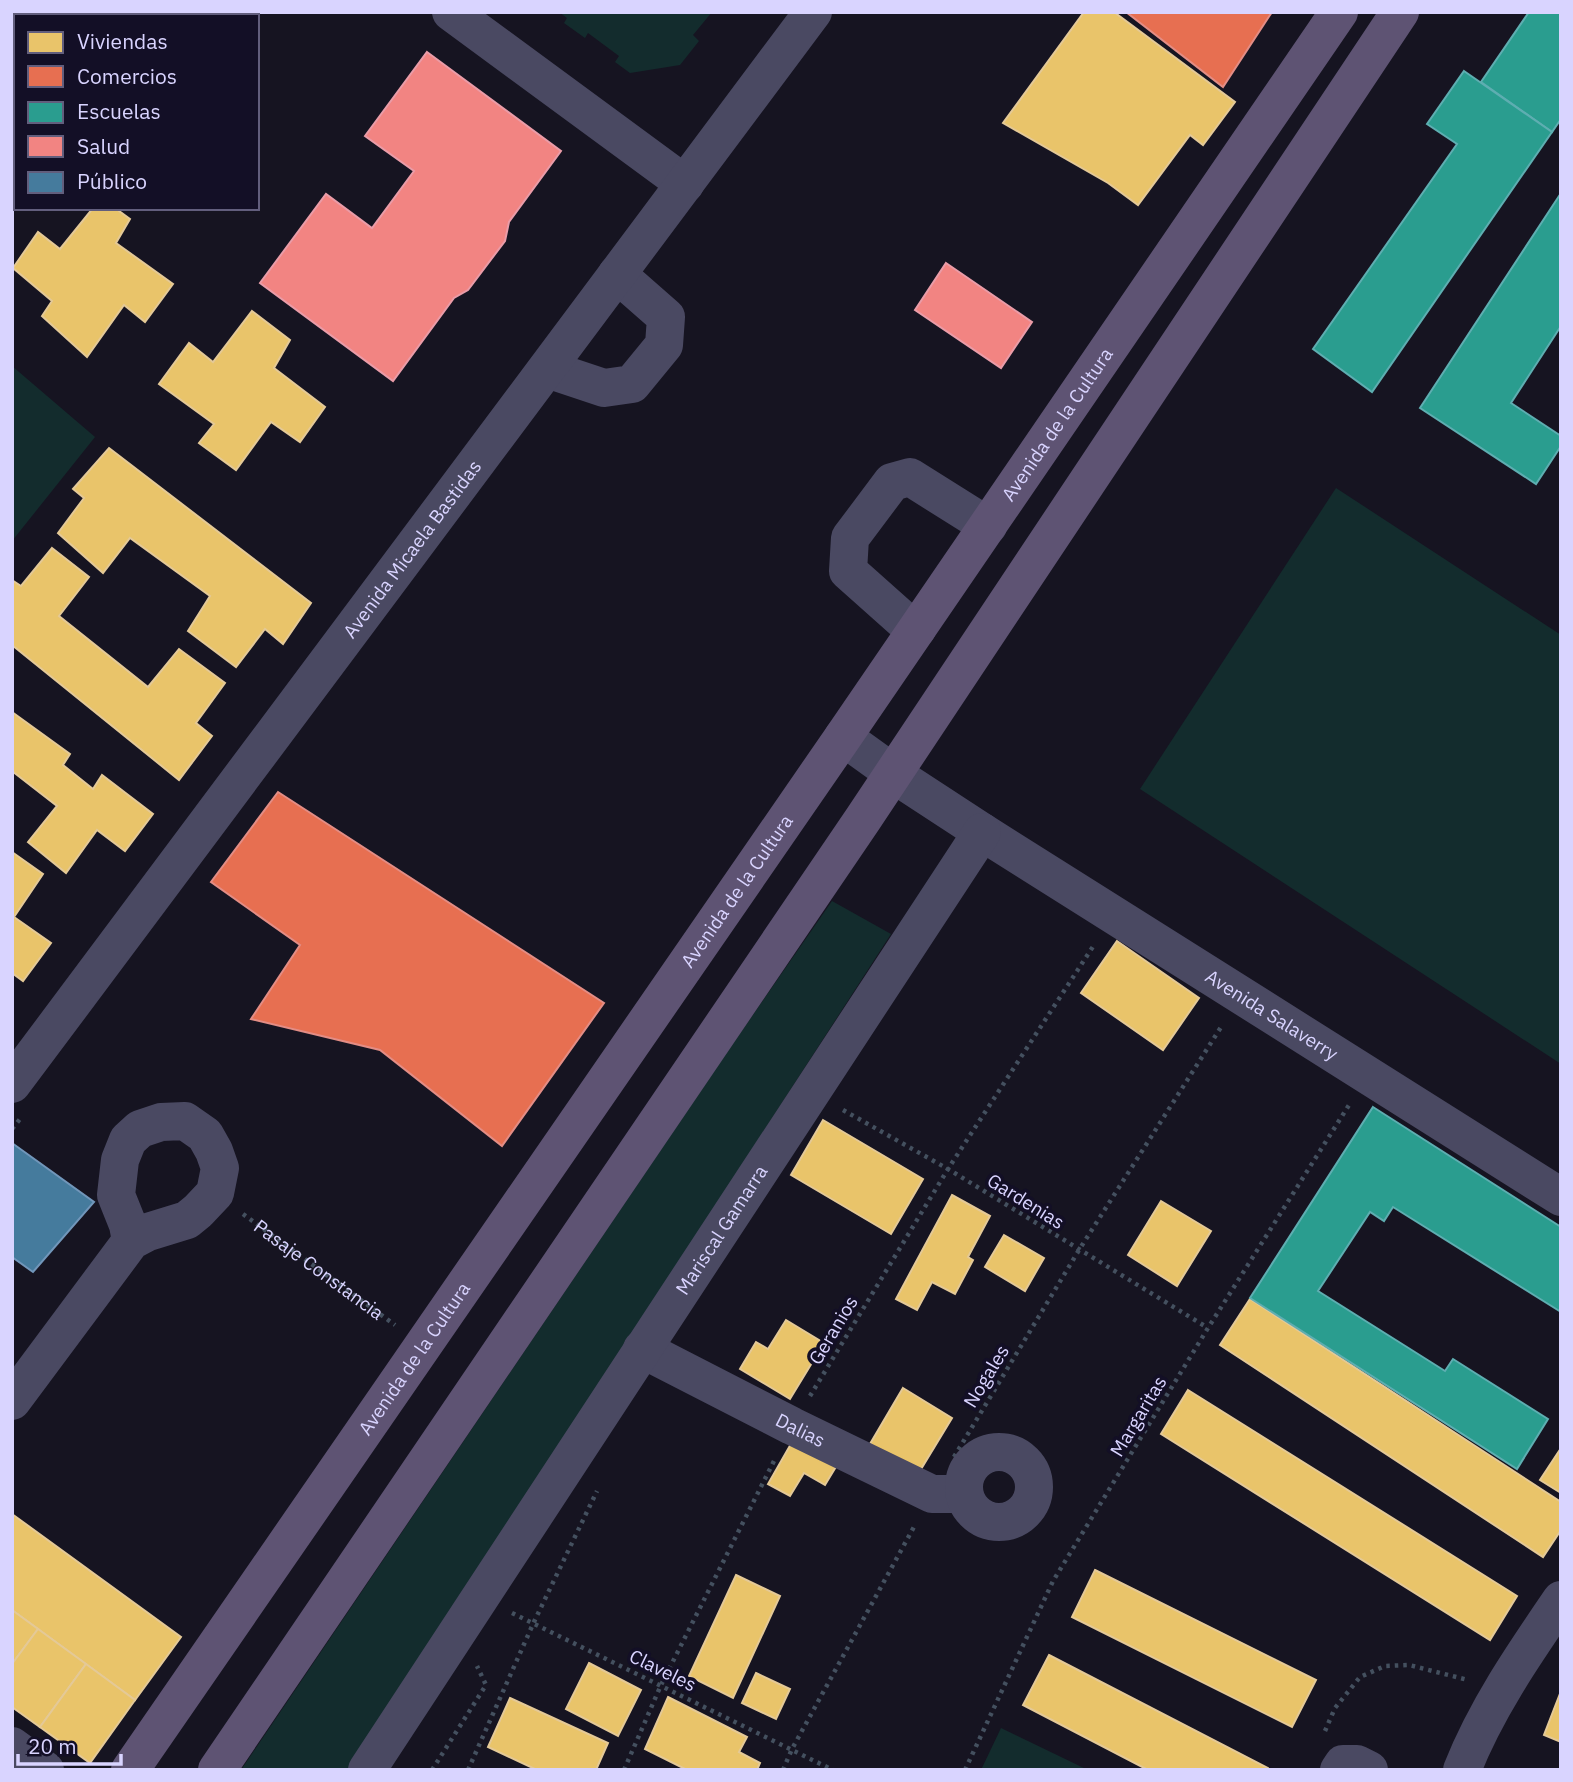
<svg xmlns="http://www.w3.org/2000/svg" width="1573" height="1782" font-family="'IBM Plex Sans',sans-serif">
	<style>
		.green { fill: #132c2d }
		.homes { fill: #e9c46a; stroke: #e4c997; stroke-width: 2 }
		.shops { fill: #e76f51; stroke: #e38d85; stroke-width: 2 }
		.schools { fill: #2a9d8f; stroke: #5eaeb1; stroke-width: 2 }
		.health { fill: #f28482; stroke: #ea9ca8; stroke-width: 2 }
		.public { fill: #457b9d; stroke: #7196ba; stroke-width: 2 }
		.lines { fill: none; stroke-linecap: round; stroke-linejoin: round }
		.path { stroke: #44505f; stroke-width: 4.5; stroke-dasharray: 3.5 5; stroke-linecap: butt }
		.minor { stroke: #4a4962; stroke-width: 38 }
		.major { stroke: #5e5373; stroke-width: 38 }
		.labels { text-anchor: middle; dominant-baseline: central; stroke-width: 7; stroke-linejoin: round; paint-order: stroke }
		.street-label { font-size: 19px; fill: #d9d4ff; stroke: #130f26 }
	</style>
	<rect width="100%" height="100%" fill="#161421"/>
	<g class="green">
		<path d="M559 12H712L693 35 699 41 680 65 630 73 615 62 619 56 588 33 585 38 564 23 567 18Z"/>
		<path d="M12 366 95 437 12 541Z"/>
		<path d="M1336 488 1561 635V1064L1140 789Z"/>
		<path d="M832 901 891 934 351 1770H241L725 1055Z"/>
		<path d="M1001 1728 1088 1770H981Z"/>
	</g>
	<g class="homes">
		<path d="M1084 12H1114L1235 102 1203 145 1190 135 1138 205 1108 183 1003 123Z"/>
		<path d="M12 170 16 173V201L12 206Z"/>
		<path d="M93 208H115L130 219 116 243 173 284 145 322 124 305 87 357 42 316 52 301 13 268 38 232 60 249Z"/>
		<path d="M252 311 290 340 274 368 325 407 300 442 271 422 236 470 199 443 214 424 159 384 189 343 213 362Z"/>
		<path d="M109 448 311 603 283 644 265 629 236 667 188 631 210 596 130 538 103 573 58 533 84 498 73 489Z"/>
		<path d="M52 548 89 577 59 616 148 687 179 649 225 683 196 723 212 736 179 780 12 645V580L21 586Z"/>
		<path d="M12 712 70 754 63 765 93 789 102 775 153 814 125 851 97 830 66 873 28 842 57 806 12 771Z"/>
		<path d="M12 852 43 874 14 917 51 943 23 981 12 973Z"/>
		<path d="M1117 941 1199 998 1163 1050 1081 993Z"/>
		<path d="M823 1120 923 1179 891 1234 791 1175Z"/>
		<path d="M952 1195 990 1216 968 1257 973 1260 955 1294 932 1282 917 1310 896 1299Z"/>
		<path d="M1161 1201 1211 1231 1177 1286 1128 1255Z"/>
		<path d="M1004 1235 1044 1258 1025 1291 985 1267Z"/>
		<path d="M1250 1299 1561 1502V1530L1543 1557 1220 1345Z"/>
		<path d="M786 1320 824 1343 790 1399 740 1369 756 1342 768 1349Z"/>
		<path d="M903 1388 952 1418 918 1474 870 1444Z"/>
		<path d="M1188 1390 1517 1596 1490 1640 1161 1434Z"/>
		<path d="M796 1435 840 1460 825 1485 804 1473 790 1496 768 1484Z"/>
		<path d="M1561 1448V1493L1540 1480Z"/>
		<path d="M12 1514 181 1637 135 1700 12 1610Z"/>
		<path d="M1095 1570 1316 1680 1292 1727 1072 1617Z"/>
		<path d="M736 1575 780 1596 733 1698 689 1676Z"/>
		<path d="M12 1610 38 1629 12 1664Z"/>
		<path d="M38 1629 86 1664 40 1727 12 1707V1664Z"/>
		<path d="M1049 1655 1268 1768V1770H1148L1023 1705Z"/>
		<path d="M589 1663 641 1690 618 1736 566 1709Z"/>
		<path d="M86 1664 135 1700 90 1763 40 1727Z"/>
		<path d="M756 1673 790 1689 776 1719 742 1703Z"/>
		<path d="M1561 1691V1742L1544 1735Z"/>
		<path d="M668 1697 747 1737 739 1752 760 1763 757 1770H687L645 1749Z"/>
		<path d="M510 1698 608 1743 596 1770H537L488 1747Z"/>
	</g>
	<g class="shops">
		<path d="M1126 12H1272L1223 87Z"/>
		<path d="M278 792 604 1003 502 1146 380 1050 251 1019 300 945 211 882Z"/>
	</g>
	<g class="schools">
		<path d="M1529 12H1561V119L1552 132 1481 82Z"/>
		<path d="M1464 71 1552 132 1372 392 1313 349 1457 144 1427 124Z"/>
		<path d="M1561 193V326L1511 403 1561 436V446L1536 484 1420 408Z"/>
		<path d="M1373 1107 1561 1227V1312L1393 1207 1384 1221 1370 1212 1318 1291 1445 1371 1453 1359 1548 1419 1517 1469 1250 1298Z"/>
	</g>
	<g class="health">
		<path d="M427 52 561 151 509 222 505 241 468 290 454 298 393 381 260 283 326 194 372 228 414 171 365 136Z"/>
		<path d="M946 263 1032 322 1001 368 915 310Z"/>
	</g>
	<path class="public" d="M12 1143 94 1202 33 1272 12 1257Z"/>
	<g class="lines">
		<g class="path">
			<path d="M843 1110 948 1169 1208 1328"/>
			<path d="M12 1129 20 1119"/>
			<path id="s1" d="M243 1214 395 1325"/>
			<path d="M810 1396 948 1169 1094 945"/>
			<path d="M954 1457 1079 1250 1223 1024"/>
			<path d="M512 1613 833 1770"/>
			<path d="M1325 1731 1335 1708 1360 1677 1385 1666 1409 1665 1468 1680"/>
			<path d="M432 1770 486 1685 477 1666"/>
			<path d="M468 1770 533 1624 597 1491"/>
			<path d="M624 1770 661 1685 775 1459"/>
			<path d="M783 1770 792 1749 915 1525"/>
			<path d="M965 1770 1053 1581 1208 1328 1349 1105"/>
		</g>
		<g class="minor">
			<path d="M451 12 685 184"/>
			<path d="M547 369 604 388 632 384 664 345 666 317 617 274"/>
			<path d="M917 629 903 620 848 571 850 538 892 482 910 477 988 526"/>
			<path id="s2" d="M843 737 907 783 982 832 1561 1197"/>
			<path id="s3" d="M12 1084 813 12"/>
			<path id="s4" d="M642 1349 792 1426 932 1494H964"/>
			<path d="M12 1401 131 1241 148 1232 187 1220 198 1211 215 1193 220 1168 214 1151 205 1135 185 1121 161 1122 140 1129 128 1140 120 1160 116 1195 128 1225 131 1241"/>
			<circle cx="999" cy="1487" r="35"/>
			<path d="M12 1746 45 1770"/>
			<path id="s5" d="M367 1770 982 832"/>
			<path d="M1339 1770 1343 1764H1357L1369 1770"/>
			<path d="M1462 1770C1486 1709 1524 1654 1561 1600"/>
		</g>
		<g class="major">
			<path id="s6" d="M130 1770 843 737 1339 12"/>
			<path d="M217 1770 863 819 1400 12"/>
		</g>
	</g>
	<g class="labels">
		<g class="street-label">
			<text stroke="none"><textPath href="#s6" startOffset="1634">Avenida de la Cultura</textPath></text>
			<text stroke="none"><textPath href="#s3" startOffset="668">Avenida Micaela Bastidas</textPath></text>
			<text stroke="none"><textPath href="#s6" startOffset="1068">Avenida de la Cultura</textPath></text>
			<text stroke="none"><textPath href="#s2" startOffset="511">Avenida Salaverry</textPath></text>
			<text transform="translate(1026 1201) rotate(32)">Gardenias</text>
			<text stroke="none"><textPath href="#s5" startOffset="646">Mariscal Gamarra</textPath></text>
			<text stroke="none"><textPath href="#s1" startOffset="94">Pasaje Constancia</textPath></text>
			<text transform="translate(833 1330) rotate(-59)">Geranios</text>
			<text stroke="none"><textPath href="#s6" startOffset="500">Avenida de la Cultura</textPath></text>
			<text transform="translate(986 1376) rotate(-59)">Nogales</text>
			<text transform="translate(1138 1416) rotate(-59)">Margaritas</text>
			<text stroke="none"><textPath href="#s4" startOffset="178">Dalias</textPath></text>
			<text transform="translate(663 1670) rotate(26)">Claveles</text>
		</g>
	</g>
	<rect width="1573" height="1782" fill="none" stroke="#d9d4ff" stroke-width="28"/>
	<rect x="14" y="14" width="245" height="196" fill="#130f26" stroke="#625e7d" stroke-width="2"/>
	<rect x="28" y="32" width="35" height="21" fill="#e9c46a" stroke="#625e7d" stroke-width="2"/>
	<text x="77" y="49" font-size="21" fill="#d9d4ff">Viviendas</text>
	<rect x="28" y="66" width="35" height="21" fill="#e76f51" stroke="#625e7d" stroke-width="2"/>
	<text x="77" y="84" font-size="21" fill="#d9d4ff">Comercios</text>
	<rect x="28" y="102" width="35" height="21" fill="#2a9d8f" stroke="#625e7d" stroke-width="2"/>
	<text x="77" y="119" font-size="21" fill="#d9d4ff">Escuelas</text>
	<rect x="28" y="136" width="35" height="21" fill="#f28482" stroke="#625e7d" stroke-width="2"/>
	<text x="77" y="154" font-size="21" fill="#d9d4ff">Salud</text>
	<rect x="28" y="172" width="35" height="21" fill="#457b9d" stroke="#625e7d" stroke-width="2"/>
	<text x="77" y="189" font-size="21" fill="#d9d4ff">Público</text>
	<path d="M18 1754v10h103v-10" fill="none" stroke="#d9d4ff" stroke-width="3.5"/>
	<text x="28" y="1754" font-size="21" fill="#d9d4ff" stroke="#130f26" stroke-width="5" paint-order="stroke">20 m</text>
</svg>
